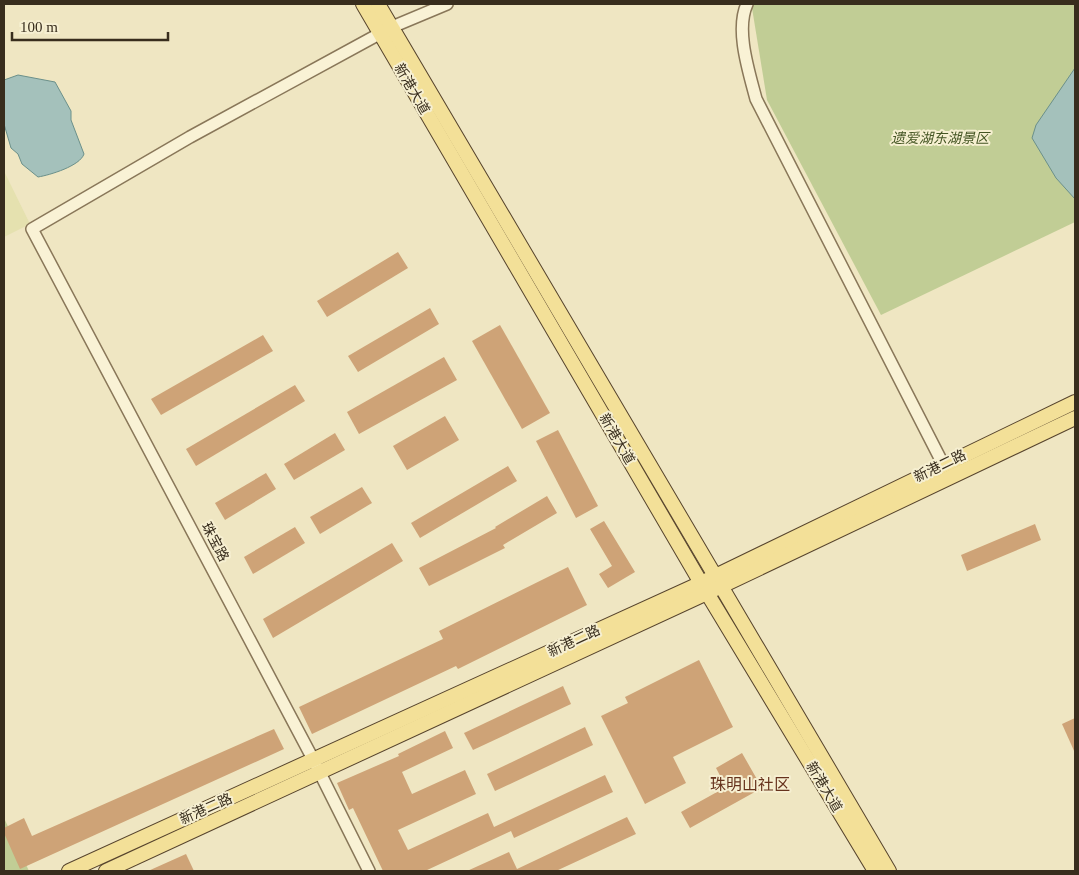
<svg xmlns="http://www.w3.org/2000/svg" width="1079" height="875" font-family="'Times New Roman','Noto Sans SC',serif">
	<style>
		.farmland { fill: #e5e1af }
		.green { fill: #c1cd95 }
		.water { fill: #a4c1bb; stroke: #6b908a }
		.building { fill: #cea377 }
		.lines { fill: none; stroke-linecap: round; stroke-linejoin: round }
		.minor-casing { stroke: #897759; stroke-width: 14 }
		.major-casing { stroke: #57442d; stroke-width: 16 }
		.minor { stroke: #f9f2d5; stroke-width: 11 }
		.major { stroke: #f3e098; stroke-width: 14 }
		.labels { text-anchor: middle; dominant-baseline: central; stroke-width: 4; stroke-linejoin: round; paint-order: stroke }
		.street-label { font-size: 14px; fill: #382d1d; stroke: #f6efd1 }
		.park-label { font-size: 14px; font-style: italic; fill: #445523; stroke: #f6efd1 }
		.quarter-label { font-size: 16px; fill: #66321c; stroke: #f6efd1 }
	</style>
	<rect width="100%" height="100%" fill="#efe6c2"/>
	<path class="farmland" d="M4 171 30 224 4 237Z"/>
	<g class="green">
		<path d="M754 4H1075V222L881 315 767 100 752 8Z"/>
		<path d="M4 818 29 871H4Z"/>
	</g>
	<g class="water">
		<path d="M1075 68V199L1056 178 1032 138 1036 125Z"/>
		<path d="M18 75 55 82 71 111V120L84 154C80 166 50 175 38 177L22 164 18 154 11 148 4 124V80Z"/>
	</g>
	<g class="building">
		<path d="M398 252 408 268 327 317 317 301Z"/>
		<path d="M430 308 439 324 358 372 348 356Z"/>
		<path d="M500 325 550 413 522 429 472 341Z"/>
		<path d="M263 335 273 351 161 415 151 399Z"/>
		<path d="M444 357 457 380 359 434 347 412Z"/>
		<path d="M295 385 305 401 196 466 186 449Z"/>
		<path d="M445 416 459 440 407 470 393 446Z"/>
		<path d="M558 430 598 506 576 518 536 441Z"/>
		<path d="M335 433 345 450 294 480 284 464Z"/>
		<path d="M508 466 517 481 420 538 411 523Z"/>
		<path d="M266 473 276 489 225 520 215 503Z"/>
		<path d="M362 487 372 503 320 534 310 517Z"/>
		<path d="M547 496 557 513 503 545 505 548 429 586 419 568 496 528 495 527Z"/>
		<path d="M604 521 635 572 608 588 599 574 612 566 590 529Z"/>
		<path d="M1035 524 1041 540 967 571 961 555Z"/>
		<path d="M295 527 305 543 253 574 244 557Z"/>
		<path d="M392 543 403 561 273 638 263 619Z"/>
		<path d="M568 567 587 605 458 669 456 666 312 734 299 707 443 639 439 631Z"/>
		<path d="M699 660 733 727 673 757 686 783 645 804 601 716 628 703 625 697Z"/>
		<path d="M563 686 571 704 473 750 464 733Z"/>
		<path d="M1075 718V753L1062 724Z"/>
		<path d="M585 727 593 745 495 791 487 774Z"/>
		<path d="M274 729 284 749 20 869 4 833V828L24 818 32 836Z"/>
		<path d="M445 731 453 748 402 772 412 794 465 770 476 794 398 830 408 850 488 813 494 827 605 775 613 792 514 838 511 831 425 871H383L353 808 349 810 337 783 399 756 398 754Z"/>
		<path d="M742 753 762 788 690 828 681 812 726 787 716 768Z"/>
		<path d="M627 817 636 834 556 871H467L509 852 517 869Z"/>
		<path d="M186 854 194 871H148Z"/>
	</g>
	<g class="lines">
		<defs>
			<g id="minor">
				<path d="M747 4C735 30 749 72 756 99L943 464"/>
				<path d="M369 871 314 761 32 229 190 137 392 27 447 4"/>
			</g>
			<g id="major">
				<path d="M363 4 701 583 875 871"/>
				<path d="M378 4 889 871"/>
				<path d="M69 871 701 583 1075 402"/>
				<path d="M106 871 707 593 1075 418"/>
			</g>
		</defs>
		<use href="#minor" class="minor-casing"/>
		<use href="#major" class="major-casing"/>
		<use href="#minor" class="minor"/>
		<use href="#major" class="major"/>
	</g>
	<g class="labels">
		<g class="street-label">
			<text transform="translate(412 89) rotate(60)">新港大道</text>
			<text transform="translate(617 439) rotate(60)">新港大道</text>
			<text transform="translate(940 466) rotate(-26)">新港二路</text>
			<text transform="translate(215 542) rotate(62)">珠宝路</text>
			<text transform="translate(574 641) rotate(-25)">新港二路</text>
			<text transform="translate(824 787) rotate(59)">新港大道</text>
			<text transform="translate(206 809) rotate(-24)">新港二路</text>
		</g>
		<g class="park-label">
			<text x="940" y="138">遗爱湖东湖景区</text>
		</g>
		<g class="quarter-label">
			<text x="750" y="784">珠明山社区</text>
		</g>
	</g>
	<rect width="1079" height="875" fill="none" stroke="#382d1d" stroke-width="10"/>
	<path d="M12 32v8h156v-8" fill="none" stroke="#382d1d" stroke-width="2.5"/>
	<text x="20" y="32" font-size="15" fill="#382d1d" stroke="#f6efd1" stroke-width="4" paint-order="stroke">100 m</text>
</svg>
